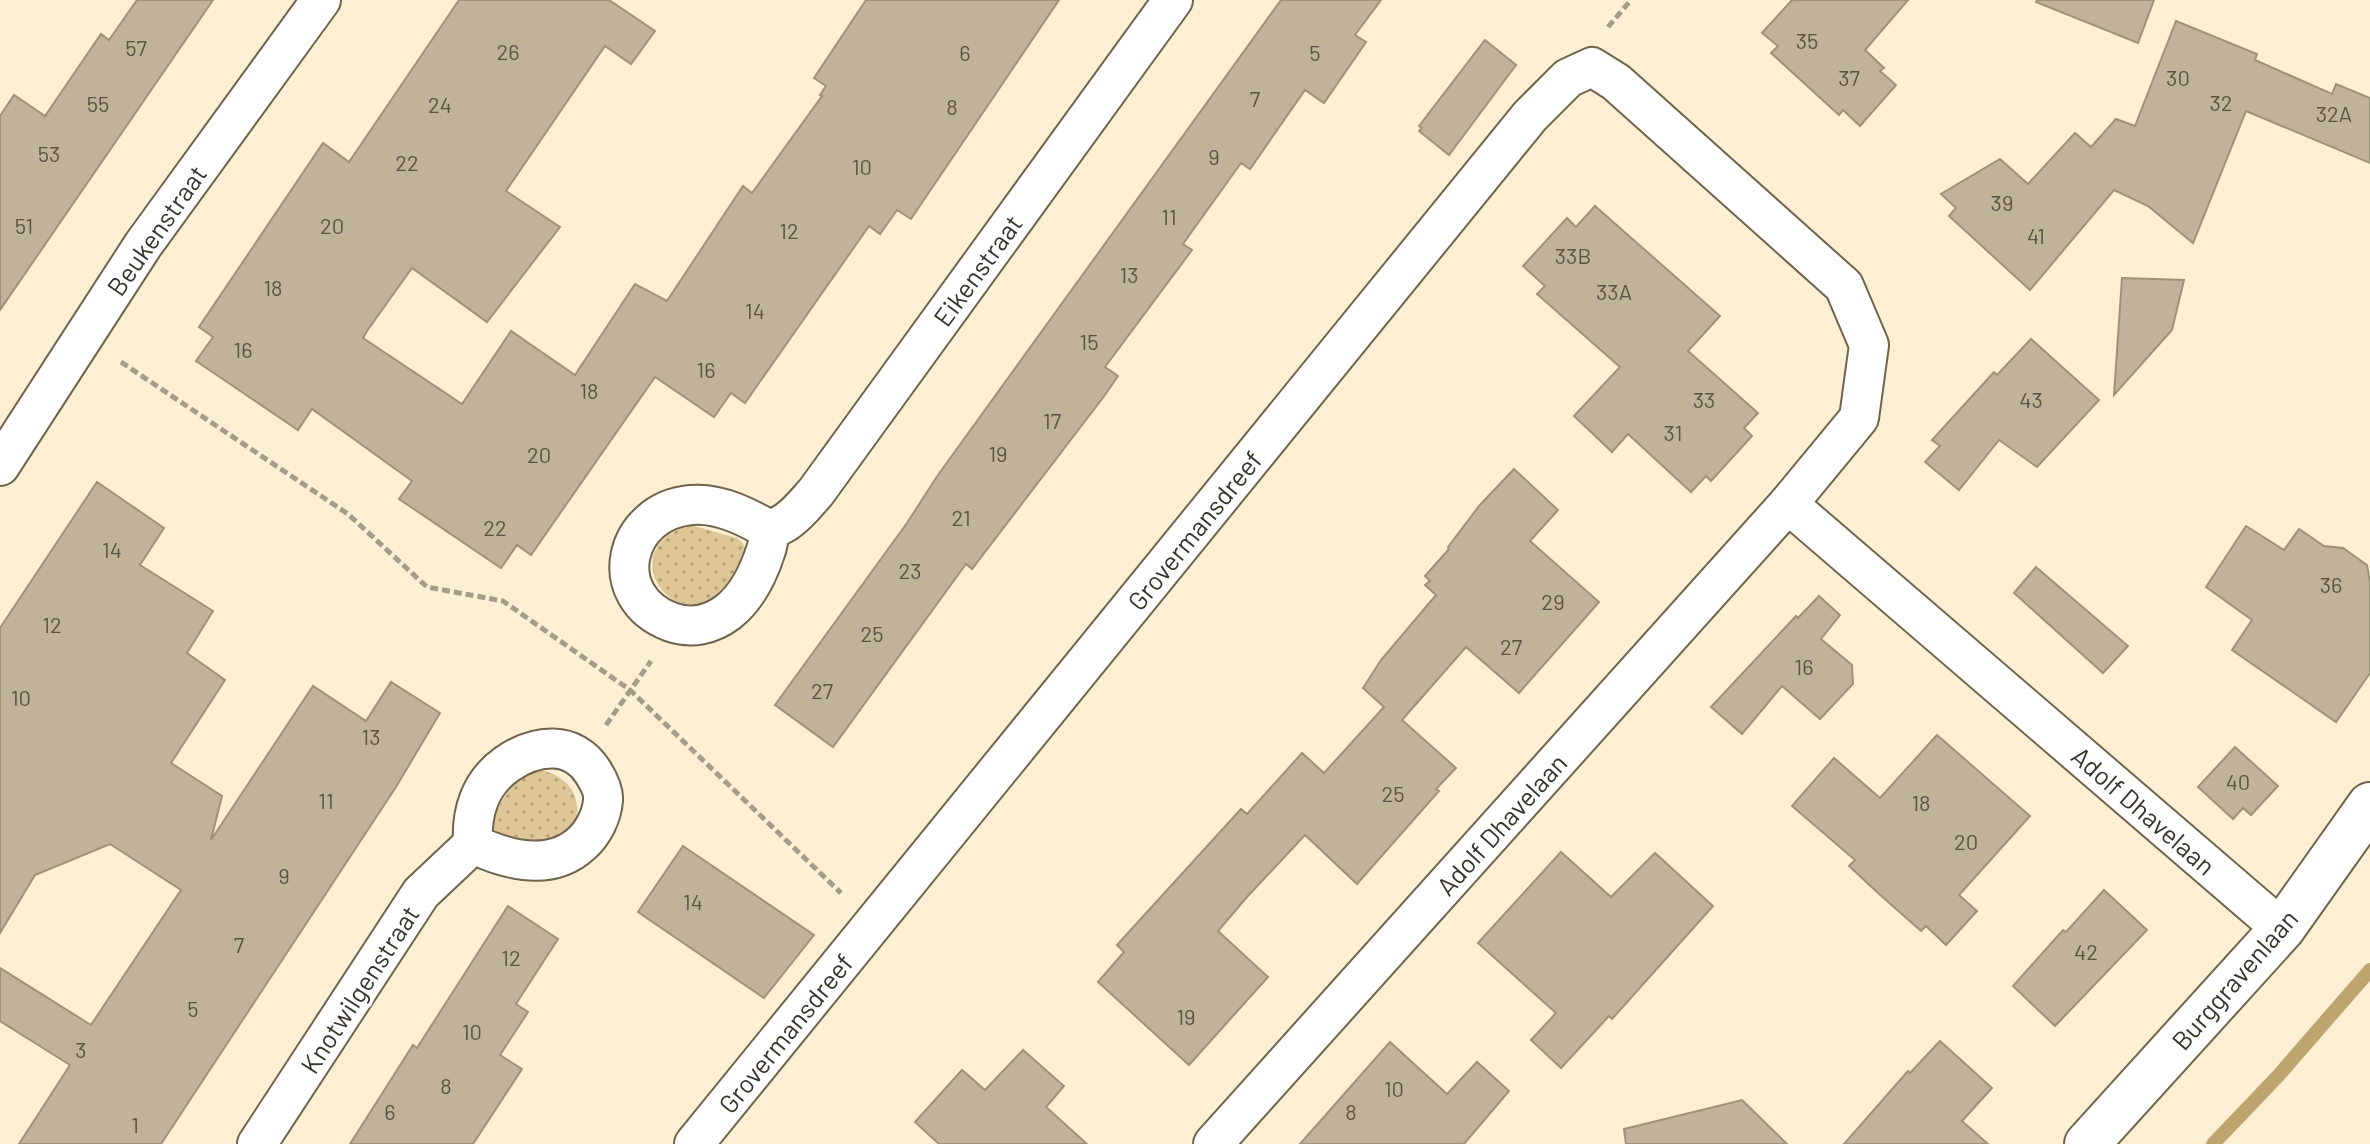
<svg xmlns="http://www.w3.org/2000/svg" width="2370" height="1144" font-family="Barlow,sans-serif">
	<style>
		.grass { fill: url(#grass-dots) }
		.lines { fill: none; stroke-linecap: round; stroke-linejoin: round }
		.stream { stroke: #bea570; stroke-width: 14 }
		.building { fill: #c0b399; stroke: #9e9279; stroke-width: 2 }
		.minor-casing { stroke: #70644c; stroke-width: 42 }
		.secondary-casing { stroke: #70644c; stroke-width: 48 }
		.path { stroke: #a69d89; stroke-width: 5; stroke-dasharray: 8 4; stroke-linecap: butt }
		.minor { stroke: #fff; stroke-width: 38 }
		.secondary { stroke: #fff; stroke-width: 44 }
		.labels { text-anchor: middle; dominant-baseline: central; stroke-width: 7; stroke-linejoin: round; paint-order: stroke }
		.number-label { font-size: 22px; fill: #5b5445 }
		.street-label { font-size: 26px; fill: #393429; stroke: #fefefe }
	</style>
	<defs>
		<pattern id="grass-dots" width="8" height="8" patternUnits="userSpaceOnUse" patternTransform="scale(2)"><rect width="8" height="8" fill="#dec696"/><path d="M2 2h.1M6 6h.1" fill="none" stroke="#b5a27a" stroke-width="1.8" stroke-linecap="round"/></pattern>
	</defs>
	<rect width="100%" height="100%" fill="#fcefd4"/>
	<g class="grass">
		<path d="M691 525 737 538 742 542 746 550C737 568 727 590 708 600 663 623 618 545 691 525Z"/>
		<path d="M538 770C590 777 588 839 547 843 539 844 530 841 522 840 508 839 498 839 492 824 501 798 513 779 538 770Z"/>
	</g>
	<g class="lines">
		<path class="stream" d="M2213 1144 2278 1076 2370 970"/>
	</g>
	<g class="building">
		<path d="M137 0H213L0 310V116L14 95 45 116 101 34 109 40Z"/>
		<path d="M459 0H609L655 31 631 64 605 46 506 191 560 227 487 322 412 268 367 331 363 338 462 404 511 331 575 375 635 284 667 301 743 186 752 193 822 96 820 95 826 86 814 78 866 0H1059L911 219 897 210 880 234 869 226 745 403 731 393 714 417 655 377 531 555 517 545 501 568 399 499 412 481 312 409 298 430 196 361 213 337 199 327 323 143 349 162Z"/>
		<path d="M1281 0H1381L1355 35 1366 42 1324 103 1305 90 1250 169 1241 163 1183 244 1192 250 1105 367 1118 376 1105 395 972 569 966 564 833 747 775 705 907 523 938 475Z"/>
		<path d="M1792 0H1908L1865 50 1884 68 1880 71 1896 85 1860 126 1843 110 1839 115 1771 53 1778 46 1762 33Z"/>
		<path d="M2037 0H2154L2138 43 2036 2Z"/>
		<path d="M2176 21 2257 54 2255 60 2332 94 2336 84 2370 98V163L2246 111 2193 243 2148 206 2114 190 2030 290 1949 216 1956 208 1941 194 2000 159 2028 184 2075 133 2091 147 2116 119 2135 126Z"/>
		<path d="M1485 40 1516 65 1449 155 1419 131 1422 128 1419 126Z"/>
		<path d="M1595 206 1720 316 1688 351 1758 413 1744 428 1752 436 1711 481 1706 476 1691 492 1628 434 1612 452 1574 416 1620 367 1537 294 1545 286 1523 266 1567 218 1576 227Z"/>
		<path d="M2122 278 2184 280 2172 330 2114 395Z"/>
		<path d="M2031 339 2099 400 2037 467 1999 440 1959 490 1925 462 1940 446 1932 440 1994 372 1997 375Z"/>
		<path d="M1514 469 1558 510 1530 541 1599 602 1519 693 1466 647 1402 720 1456 768 1436 789 1439 791 1357 884 1305 835 1247 897 1218 931 1268 977 1189 1065 1098 982 1124 952 1117 945 1241 809 1247 814 1302 753 1324 773 1384 707 1363 688 1381 660 1436 595 1425 585 1430 581 1425 576 1449 549 1448 547 1479 506Z"/>
		<path d="M97 482 164 528 140 565 213 611 187 653 225 680 171 763 222 796 211 840 313 686 366 721 391 682 440 713 396 787 161 1144H19L70 1065 0 1021V968L91 1025 181 890 110 844 35 875 0 933V628Z"/>
		<path d="M2246 526 2284 550 2299 529 2324 546 2343 548 2367 565 2370 582V673L2336 722 2232 650 2252 620 2206 587Z"/>
		<path d="M2036 567 2128 646 2103 673 2014 593Z"/>
		<path d="M1819 596 1840 615 1821 639 1852 665 1853 684 1820 719 1782 686 1742 734 1711 707 1796 616 1798 618Z"/>
		<path d="M1937 735 2030 816 1959 895 1977 911 1946 945 1926 926 1921 931 1878 893 1849 866 1855 860 1792 806 1834 758 1880 798Z"/>
		<path d="M2235 747 2278 786 2251 815 2243 808 2233 819 2198 787Z"/>
		<path d="M683 846 814 935 764 998 638 912Z"/>
		<path d="M1561 852 1611 897 1655 853 1713 906 1612 1019 1609 1016 1561 1068 1531 1040 1556 1013 1478 943Z"/>
		<path d="M2104 890 2147 930 2055 1026 2013 986 2063 930 2066 932Z"/>
		<path d="M508 906 558 939 516 1004 528 1012 500 1055 522 1069 473 1144H350L413 1045 417 1048Z"/>
		<path d="M1940 1041 1992 1088 1962 1121 1988 1144H1844L1908 1071 1910 1073Z"/>
		<path d="M1390 1042 1447 1094 1477 1062 1509 1091 1464 1144H1300Z"/>
		<path d="M1023 1050 1064 1086 1046 1107 1087 1144H939L915 1122 962 1070 985 1090Z"/>
		<path d="M1742 1100 1787 1144H1626L1624 1129Z"/>
	</g>
	<g class="lines">
		<defs>
			<g id="minor">
				<path d="M0 466 143 245 321 0"/>
				<path d="M771 531C749 518 719 502 691 505 623 511 604 597 671 622 691 629 711 625 728 612 747 597 759 572 766 550 768 545 768 537 771 532 774 528 781 525 786 522 798 514 807 502 816 492L1173 0"/>
				<path d="M257 1144 421 893 473 844C471 812 480 783 507 764 536 744 573 740 593 772 598 780 604 791 603 800 602 816 593 833 582 843 551 872 507 860 473 844"/>
				<path d="M694 1144 1530 116 1568 78 1592 67 1616 82 1844 286 1869 345 1859 418 1788 504 2282 929"/>
				<path d="M1213 1144 1788 504"/>
			</g>
			<path id="secondary" d="M2087 1144 2282 929 2370 805"/>
		</defs>
		<use href="#minor" class="minor-casing"/>
		<use href="#secondary" class="secondary-casing"/>
		<g class="path">
			<path d="M1608 27 1631 0"/>
			<path d="M121 362 348 514 427 587 503 601 630 690 841 893"/>
			<path d="M606 725 651 661"/>
		</g>
		<use href="#minor" class="minor"/>
		<use href="#secondary" class="secondary"/>
	</g>
	<g class="labels">
		<g class="number-label">
			<text x="1807" y="40">35</text>
			<text x="136" y="47">57</text>
			<text x="508" y="51">26</text>
			<text x="965" y="52">6</text>
			<text x="1315" y="52">5</text>
			<text x="1849" y="77">37</text>
			<text x="2178" y="77">30</text>
			<text x="1255" y="98">7</text>
			<text x="2221" y="102">32</text>
			<text x="98" y="103">55</text>
			<text x="440" y="104">24</text>
			<text x="952" y="106">8</text>
			<text x="2334" y="113">32A</text>
			<text x="49" y="153">53</text>
			<text x="1214" y="156">9</text>
			<text x="407" y="162">22</text>
			<text x="862" y="166">10</text>
			<text x="2002" y="202">39</text>
			<text x="1169" y="216">11</text>
			<text x="24" y="225">51</text>
			<text x="332" y="225">20</text>
			<text x="789" y="230">12</text>
			<text x="2036" y="235">41</text>
			<text x="1573" y="255">33B</text>
			<text x="1129" y="274">13</text>
			<text x="273" y="287">18</text>
			<text x="1614" y="291">33A</text>
			<text x="755" y="310">14</text>
			<text x="1089" y="341">15</text>
			<text x="243" y="349">16</text>
			<text x="706" y="369">16</text>
			<text x="589" y="390">18</text>
			<text x="1704" y="399">33</text>
			<text x="2031" y="399">43</text>
			<text x="1052" y="420">17</text>
			<text x="1673" y="432">31</text>
			<text x="998" y="453">19</text>
			<text x="539" y="454">20</text>
			<text x="961" y="517">21</text>
			<text x="495" y="527">22</text>
			<text x="112" y="549">14</text>
			<text x="910" y="570">23</text>
			<text x="2331" y="584">36</text>
			<text x="1553" y="601">29</text>
			<text x="52" y="624">12</text>
			<text x="872" y="633">25</text>
			<text x="1511" y="646">27</text>
			<text x="1804" y="666">16</text>
			<text x="822" y="690">27</text>
			<text x="21" y="697">10</text>
			<text x="371" y="736">13</text>
			<text x="2238" y="781">40</text>
			<text x="1393" y="793">25</text>
			<text x="326" y="800">11</text>
			<text x="1921" y="802">18</text>
			<text x="1966" y="841">20</text>
			<text x="284" y="875">9</text>
			<text x="693" y="901">14</text>
			<text x="239" y="944">7</text>
			<text x="2086" y="951">42</text>
			<text x="511" y="957">12</text>
			<text x="193" y="1008">5</text>
			<text x="1186" y="1016">19</text>
			<text x="472" y="1031">10</text>
			<text x="81" y="1049">3</text>
			<text x="446" y="1085">8</text>
			<text x="1394" y="1088">10</text>
			<text x="390" y="1111">6</text>
			<text x="1351" y="1111">8</text>
			<text x="135" y="1124">1</text>
		</g>
		<g class="street-label">
			<text transform="translate(156 230) rotate(-55)">Beukenstraat</text>
			<text transform="translate(977 270) rotate(-54)">Eikenstraat</text>
			<text transform="translate(1194 530) rotate(-51)">Grovermansdreef</text>
			<text transform="translate(2144 810) rotate(41)">Adolf Dhavelaan</text>
			<text transform="translate(1501 824) rotate(-48)">Adolf Dhavelaan</text>
			<text transform="translate(2234 979) rotate(-49)">Burggravenlaan</text>
			<text transform="translate(359 989) rotate(-57)">Knotwilgenstraat</text>
			<text transform="translate(785 1033) rotate(-51)">Grovermansdreef</text>
		</g>
	</g>
</svg>
